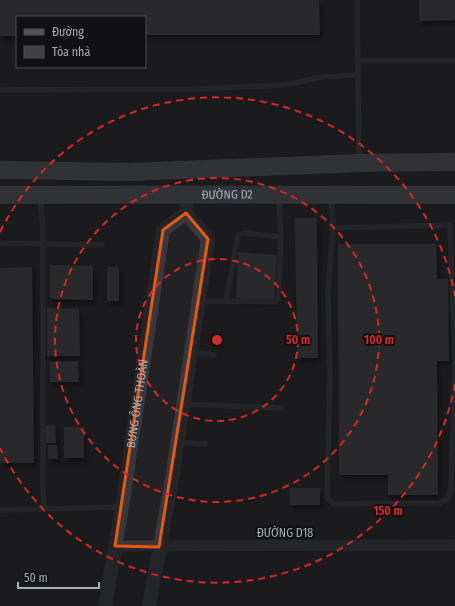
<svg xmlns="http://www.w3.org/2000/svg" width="455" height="606" font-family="'Fira Sans Condensed',sans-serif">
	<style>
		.built { fill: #222225; fill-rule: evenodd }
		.building { fill: #404145; filter: url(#shadow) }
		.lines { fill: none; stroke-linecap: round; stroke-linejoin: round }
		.service { stroke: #37383d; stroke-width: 5.5 }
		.minor { stroke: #37383d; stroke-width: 11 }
		.tertiary { stroke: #37383d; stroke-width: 14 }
		.primary { stroke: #53555c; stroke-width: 18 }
		.marked { fill: none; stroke: #e8590c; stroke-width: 3; stroke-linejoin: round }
		.ring { fill: none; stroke: #d62828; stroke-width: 2; stroke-dasharray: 7 5 }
		.labels { text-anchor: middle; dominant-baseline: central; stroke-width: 4; stroke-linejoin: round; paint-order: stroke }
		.street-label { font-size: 12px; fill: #a8adb8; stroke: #111113 }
		.centre { fill: #d62828; stroke: #111113; stroke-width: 2 }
		.ring-label { font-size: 12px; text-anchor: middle; font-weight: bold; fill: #d62828; stroke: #111113; stroke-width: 4; stroke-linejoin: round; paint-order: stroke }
	</style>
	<defs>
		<filter id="shadow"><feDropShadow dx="2.5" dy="4.5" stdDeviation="2" flood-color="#0009"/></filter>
	</defs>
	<rect width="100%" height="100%" fill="#161618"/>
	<path class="built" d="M0 0H455V606H0ZM17 17H145V67H17Z"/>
	<g class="building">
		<path d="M0 0H319L320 35H145V17H17V36H0Z"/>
		<path d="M419 0H455V20L419 21Z"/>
		<path d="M295 218H317L318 358H297Z"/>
		<path d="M338 244H436L437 279H448L449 361H437L438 495H388V475H339Z"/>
		<path d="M238 252 277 255 274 301 236 298Z"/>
		<path d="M50 265 93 266V300L50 299Z"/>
		<path d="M32 267 34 463H0V268Z"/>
		<rect x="107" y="267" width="12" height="34"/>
		<path d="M47 308 79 309 80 356H47Z"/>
		<path d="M78 361 79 382H50V362Z"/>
		<path d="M46 425H55L56 443H46Z"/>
		<rect x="64" y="427" width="20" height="31"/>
		<path d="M48 445H57L58 459H48Z"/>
		<rect x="290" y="488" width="30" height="17"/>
	</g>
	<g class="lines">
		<g class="service">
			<path d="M357 0 359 162"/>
			<path d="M357 61H455"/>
			<path d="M0 90 197 89 286 85 322 77 358 75"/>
			<path d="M331 197 333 228"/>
			<path d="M40 198 43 227V485L44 509"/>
			<path d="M450 225 455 362 451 490 447 499 439 503 334 504 327 498 330 378 328 292 333 228Z"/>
			<path d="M0 243 102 245"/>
			<path d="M226 301 238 235 244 233 281 237"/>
			<path d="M199 302 226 301 276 302 278 299 281 237 279 197"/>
			<path d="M192 352 214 355"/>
			<path d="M184 404 282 408"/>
			<path d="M178 442 205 444"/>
			<path d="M0 510 122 507"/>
		</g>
		<path class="minor" d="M115 546 455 545"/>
		<g class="tertiary">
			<path id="s1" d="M105 606 122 507 163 230 186 213"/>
			<path d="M149 606 172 479 208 239 186 213V195"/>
		</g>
		<g class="primary">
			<path d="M0 170 131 172 359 163 455 162"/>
			<path id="s2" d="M0 195C152 195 303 194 455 195"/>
		</g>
	</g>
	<path d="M0 0H455V606H0ZM186 213 208 239 159 547 115 546 163 230Z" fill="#161618" fill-opacity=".55" fill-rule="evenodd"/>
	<path class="marked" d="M186 213 208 239 159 547 115 546 163 230Z"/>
	<g class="ring">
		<circle cx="217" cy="340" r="81"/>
		<circle cx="217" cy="340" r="162"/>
		<path d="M455 384A242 242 0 0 1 0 448M0 232A242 242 0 0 1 455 296"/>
	</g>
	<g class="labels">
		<g class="street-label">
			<text stroke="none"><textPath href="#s2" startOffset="227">ĐƯỜNG D2</textPath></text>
			<text stroke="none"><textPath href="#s1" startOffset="205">BƯNG ÔNG THOÀN</textPath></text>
			<text x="285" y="533">ĐƯỜNG D18</text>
		</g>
	</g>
	<circle cx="217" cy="340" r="6" class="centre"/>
	<g class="ring-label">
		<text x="298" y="344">50 m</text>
		<text x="379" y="344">100 m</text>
		<text x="388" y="515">150 m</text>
	</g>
	<rect x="16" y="16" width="130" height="52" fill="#111113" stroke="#4d4f55"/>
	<rect x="24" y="29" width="20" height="6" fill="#53555c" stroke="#4d4f55"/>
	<text x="52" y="36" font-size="12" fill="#a8adb8">Đường</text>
	<rect x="24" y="46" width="20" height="12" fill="#404145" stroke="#4d4f55"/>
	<text x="52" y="56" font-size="12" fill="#a8adb8">Tòa nhà</text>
	<path d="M18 582v6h81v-6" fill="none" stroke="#a8adb8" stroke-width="2"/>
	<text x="24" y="582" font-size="12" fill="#a8adb8" stroke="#111113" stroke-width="3" paint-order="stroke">50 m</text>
</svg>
